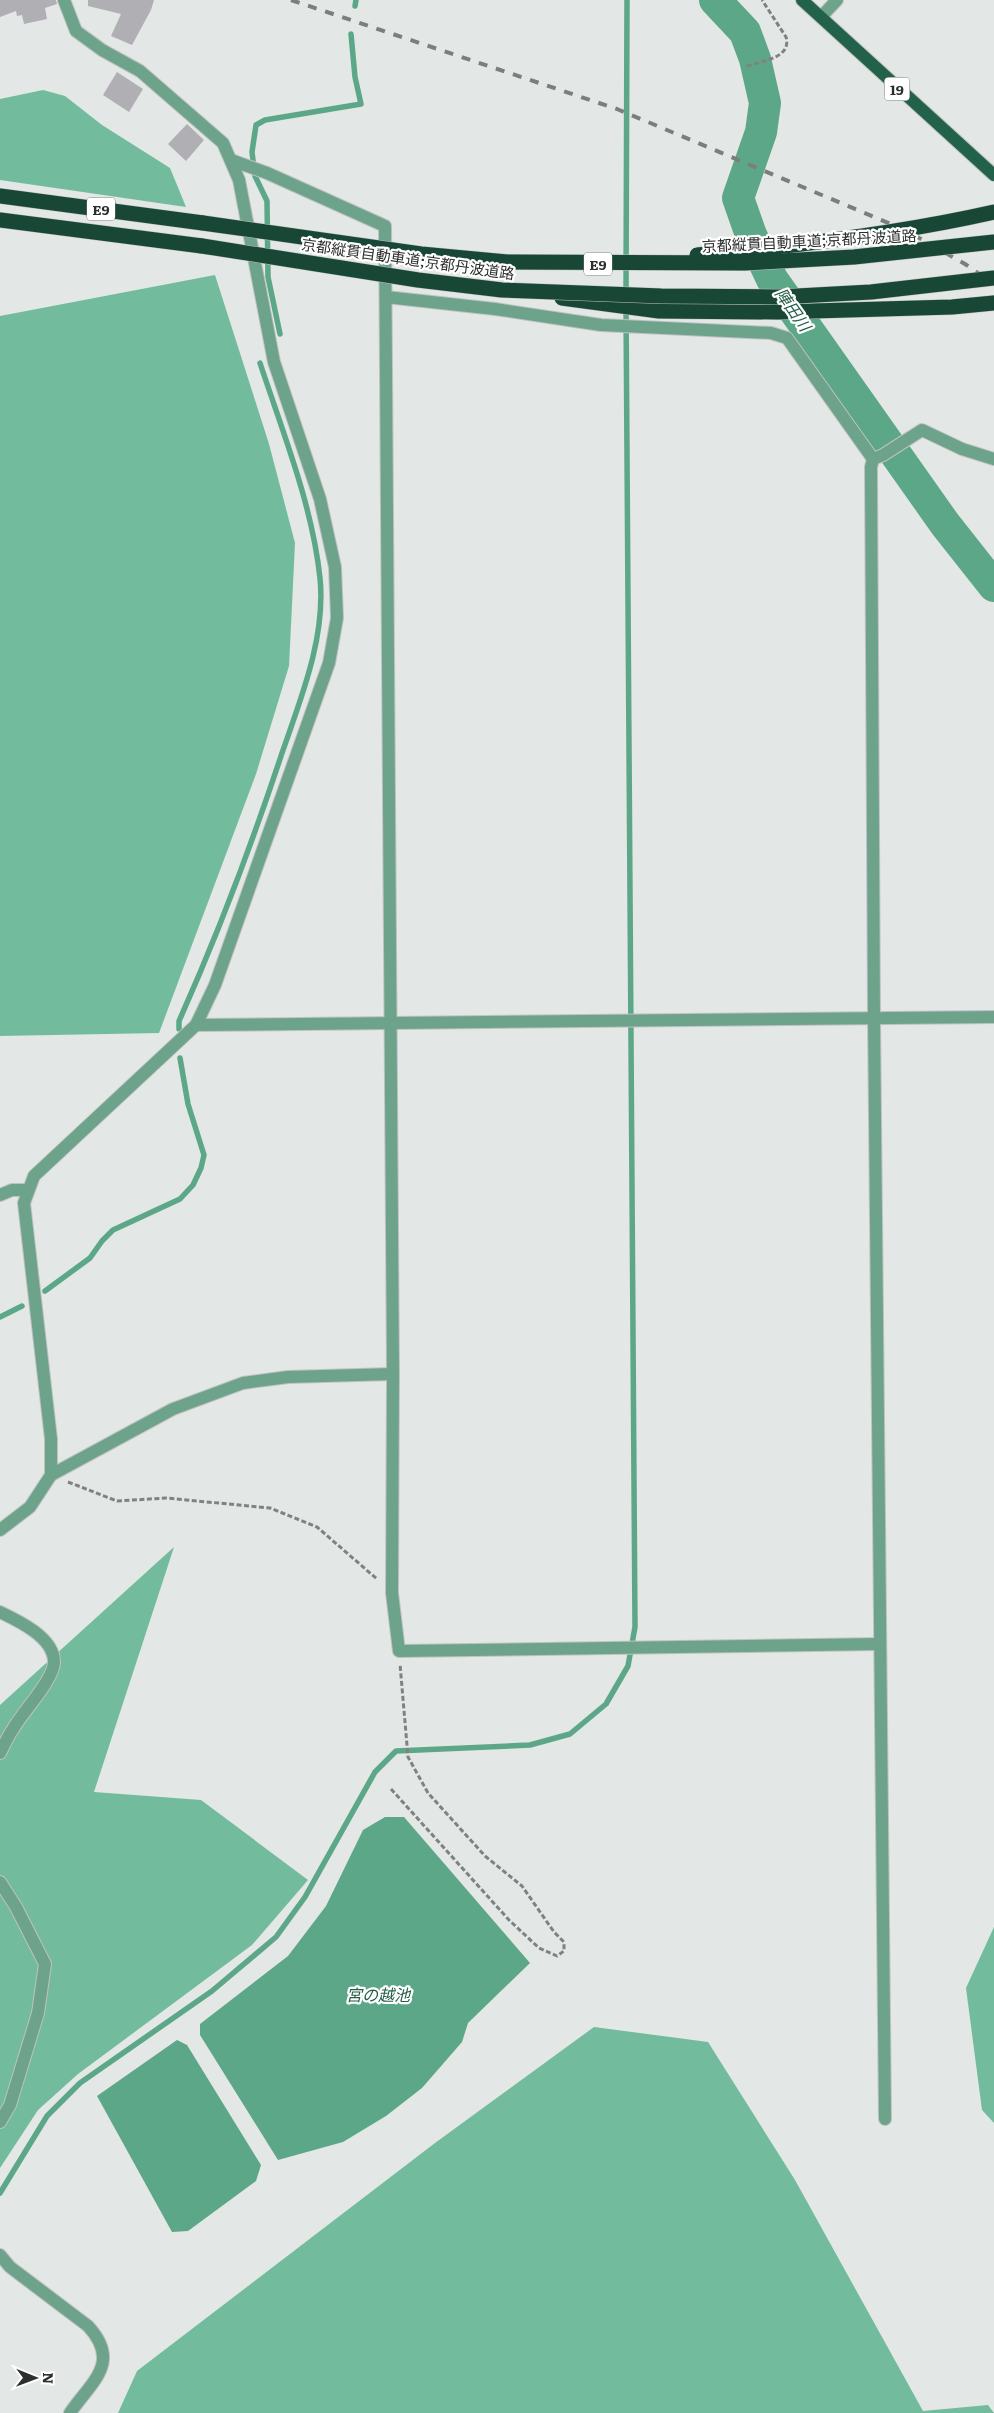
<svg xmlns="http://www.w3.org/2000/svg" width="994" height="2413" font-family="Literata,'Noto Sans JP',serif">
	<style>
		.forest { fill: #72bc9d }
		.water { fill: #5da789 }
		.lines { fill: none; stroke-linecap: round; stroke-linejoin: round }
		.stream { stroke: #5da789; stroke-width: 5.5 }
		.river { stroke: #5da789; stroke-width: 32 }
		.building { fill: #b0b0b4 }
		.minor-casing { stroke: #bfc2c0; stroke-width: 14 }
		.major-casing { stroke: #bfc2c0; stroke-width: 14 }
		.highway-casing { stroke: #bfc2c0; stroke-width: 16 }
		.path { stroke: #7f8280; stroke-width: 3; stroke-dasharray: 5 2.5; stroke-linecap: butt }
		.minor { stroke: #6da38b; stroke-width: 12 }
		.major { stroke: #22614a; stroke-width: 12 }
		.highway { stroke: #194735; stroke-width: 15 }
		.rail { stroke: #7b7e7d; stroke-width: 4; stroke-dasharray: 9 9; stroke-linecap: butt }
		.highway-bridge-casing { stroke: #bfc2c0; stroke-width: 16; stroke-linecap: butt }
		.highway-bridge { stroke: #194735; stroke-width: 15 }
		.labels { text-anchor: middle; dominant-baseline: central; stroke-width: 4.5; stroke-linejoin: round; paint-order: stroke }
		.shield { fill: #fff; stroke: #6c6d6d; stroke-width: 1 }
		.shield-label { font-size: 14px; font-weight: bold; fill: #2d2f2e }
		.street-label { font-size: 15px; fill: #2d2f2e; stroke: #fff }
		.water-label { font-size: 16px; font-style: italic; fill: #255f49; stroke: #fff }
	</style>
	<rect width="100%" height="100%" fill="#e3e7e5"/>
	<g class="forest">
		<path d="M43 90 65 96 102 125 170 168 186 207 0 180V99Z"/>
		<path d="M215 275 269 444 295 543 289 666 256 774 159 1033 0 1036V316Z"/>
		<path d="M174 1547 94 1792 201 1800 308 1880 252 1945 78 2074 38 2110 0 2168V1705Z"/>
		<path d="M994 1927V2123L982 2110 966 1988Z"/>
		<path d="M594 2027 708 2042 795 2180 923 2411 988 2405 994 2413H118L137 2371 435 2143Z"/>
	</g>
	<g class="water">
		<path d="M385 1817H404L530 1963 468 2023 462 2042 422 2088 386 2116 343 2142 278 2160 200 2035V2024L288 1956 326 1906 363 1830Z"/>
		<path d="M177 2040 187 2045 261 2165 256 2181 188 2231 172 2232 97 2096Z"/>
	</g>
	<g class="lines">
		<g class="stream">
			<path d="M355 6 356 0"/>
			<path d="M626 295 627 0"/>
			<path d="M280 334 268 277 267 201 255 176 252 152 256 125 265 120 361 104 355 77 351 34"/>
			<path d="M179 1029V1021C218 934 252 844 282 753 301 698 326 637 320 578 312 504 283 433 260 363"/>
			<path d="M45 1291 90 1258 102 1241 113 1230 180 1199 193 1185 201 1168 204 1155 188 1104 180 1058"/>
			<path d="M0 1317 22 1306"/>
			<path d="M0 2193 47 2116 80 2083 212 1991 276 1937 305 1897 375 1772 396 1751 530 1745 570 1734 606 1704 628 1666 635 1627 626 307"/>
		</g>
		<path class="river" d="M715 0 745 32 755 59 765 103 761 132 738 198 751 235 772 279 945 524 994 586"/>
	</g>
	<g class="building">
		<path d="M0 0H56L57 4 45 8 47 19 24 24 22 15 17 16 16 11 0 17Z"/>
		<path d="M88 0H154L151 10 132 45 111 36 121 14 88 6Z"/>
		<path d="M117 72 143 89 129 112 103 95Z"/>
		<path d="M187 124 204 140 186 161 168 144Z"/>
	</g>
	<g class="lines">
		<defs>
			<g id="minor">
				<path d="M821 17 837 0"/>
				<path d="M231 160 267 173 385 226 393 1374 392 1593 399 1651 880 1644"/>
				<path d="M386 297 495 309 601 325 771 333 787 338 873 459"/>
				<path d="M873 459 871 467 874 1018 885 2119"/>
				<path d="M873 459 883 455 922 430 962 449 994 459"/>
				<path d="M196 1025 994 1017"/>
				<path d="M0 1195 12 1190H28"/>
				<path d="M51 1475 173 1409 243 1383 288 1377 393 1374"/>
				<path d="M0 1530 30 1507 51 1475V1439L24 1203 34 1176 196 1025 215 985 329 663 337 618 335 567 320 499 274 362 239 180 223 143 140 71 102 50 76 31 64 0"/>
				<path d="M0 1612C19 1621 55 1638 54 1663 53 1680 22 1713 13 1729 8 1736 4 1745 0 1753"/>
				<path d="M0 1882 16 1907 45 1964 38 2013 10 2105 0 2122"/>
				<path d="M0 2255 10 2267 88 2326C122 2363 91 2382 70 2413"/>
			</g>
			<path id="major" d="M802 0 994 175"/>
			<g id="highway">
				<path d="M0 196 203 223"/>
				<path d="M0 220 202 246"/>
				<path d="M562 298 659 311 778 312 952 307 994 303"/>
			</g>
		</defs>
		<use href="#minor" class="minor-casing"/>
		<use href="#major" class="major-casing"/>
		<use href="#highway" class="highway-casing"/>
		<g class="path">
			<path d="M747 66C762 61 792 58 786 37L762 0"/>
			<path d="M68 1482 117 1501 166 1498 270 1508 317 1527 377 1579"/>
			<path d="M391 1789 509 1920 539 1948 557 1956 564 1951V1942L554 1932 522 1886 485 1856 428 1793 408 1757 400 1664"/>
		</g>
		<use href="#minor" class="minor"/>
		<use href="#major" class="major"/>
		<use href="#highway" class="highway"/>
		<path class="rail" d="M291 0 617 109 905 230 965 264 994 284"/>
		<defs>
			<g id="highway-bridge">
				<path d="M203 223 421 254 507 262 745 263 854 257 994 242"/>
				<path d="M202 246 418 280 502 290 661 296 779 297 871 292 994 278"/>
				<path d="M697 255C796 246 897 234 994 212"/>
			</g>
		</defs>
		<use href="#highway-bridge" class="highway-bridge-casing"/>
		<use href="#highway-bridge" class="highway-bridge"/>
	</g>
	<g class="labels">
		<g class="shield">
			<rect x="884.5" y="77.5" width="25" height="23" rx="4"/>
			<rect x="87" y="197.5" width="28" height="23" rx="4"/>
			<rect x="584" y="252.5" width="28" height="23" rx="4"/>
		</g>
		<g class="shield-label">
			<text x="897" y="89">19</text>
			<text x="101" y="209">E9</text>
			<text x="598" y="264">E9</text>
		</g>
		<g class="street-label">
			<text transform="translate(809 240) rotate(-3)">京都縦貫自動車道;京都丹波道路</text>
			<text transform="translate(408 258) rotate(8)">京都縦貫自動車道;京都丹波道路</text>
		</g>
		<g class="water-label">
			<text transform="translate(794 309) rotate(55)">陣田川</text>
			<text x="378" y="1994">宮の越池</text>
		</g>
	</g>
	<g transform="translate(35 2378) rotate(91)" stroke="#ffffff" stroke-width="4" paint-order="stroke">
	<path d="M0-4L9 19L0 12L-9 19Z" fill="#2d2f2e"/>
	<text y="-8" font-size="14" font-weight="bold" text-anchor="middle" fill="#2d2f2e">N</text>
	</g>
</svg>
